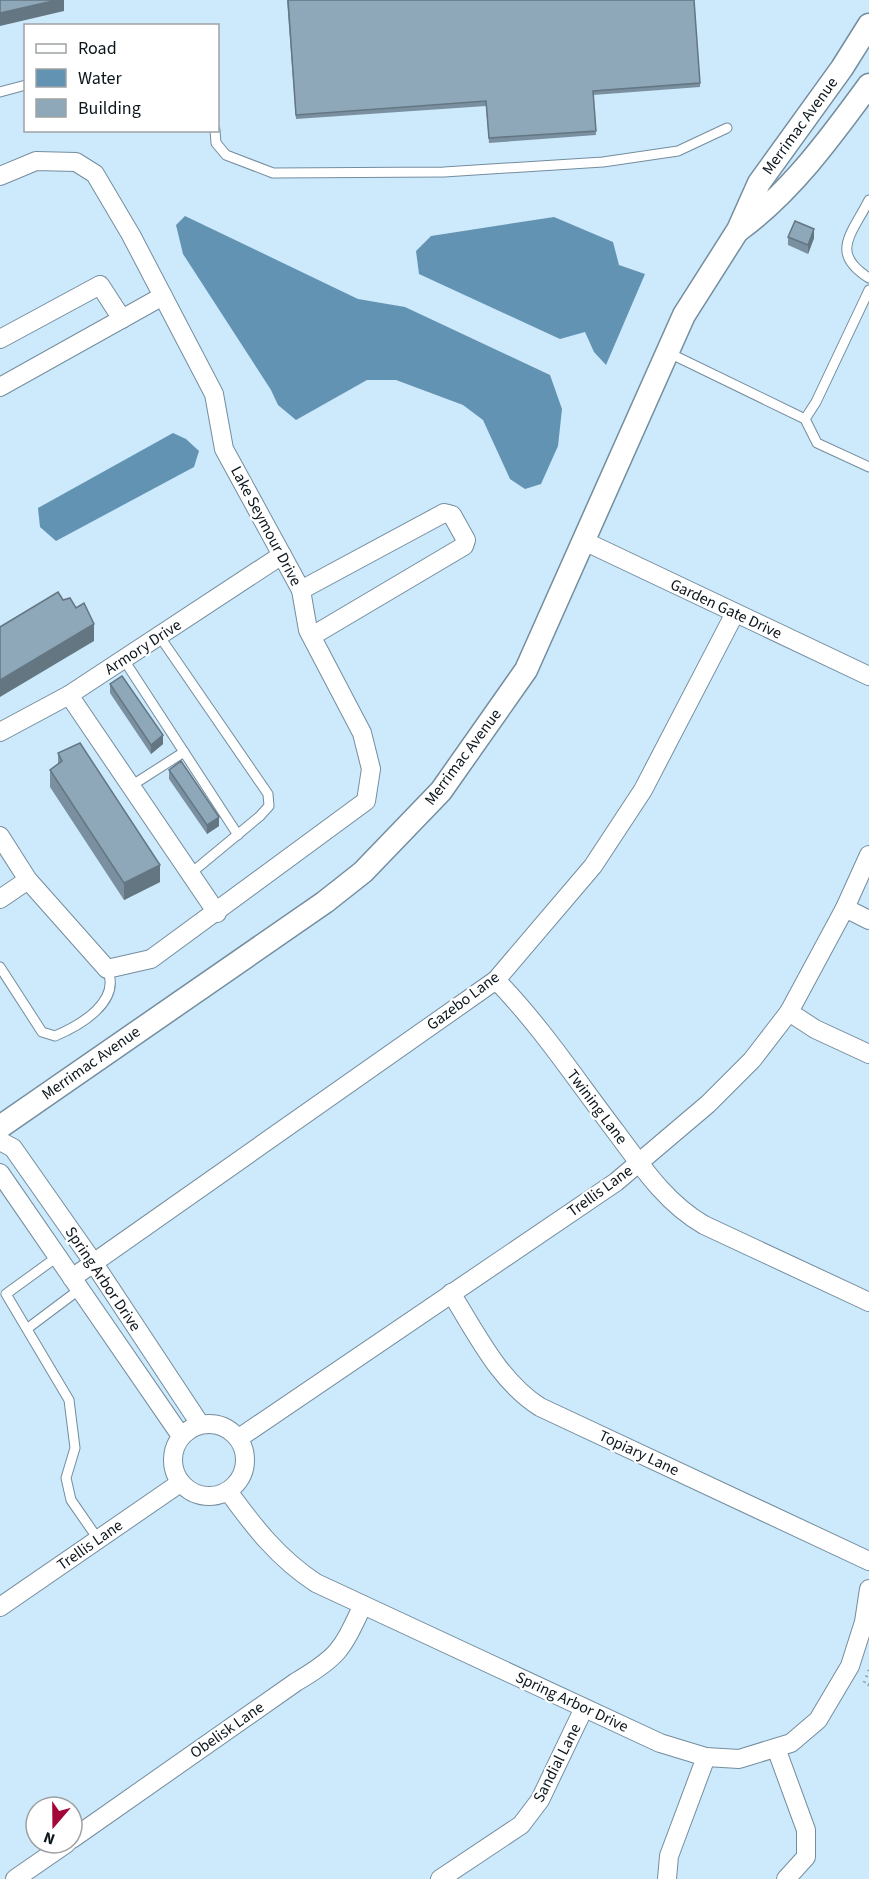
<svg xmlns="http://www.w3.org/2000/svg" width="869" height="1879" font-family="'Source Sans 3',sans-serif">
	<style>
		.water { fill: #6393b3 }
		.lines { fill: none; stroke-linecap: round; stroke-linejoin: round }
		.service-casing { stroke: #748d9e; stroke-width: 11 }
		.minor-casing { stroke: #748d9e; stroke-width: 20 }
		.tertiary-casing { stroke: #748d9e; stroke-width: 25 }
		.path { stroke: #8da3b2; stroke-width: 3; stroke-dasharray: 1.5 4.5; stroke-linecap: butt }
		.service { stroke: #fff; stroke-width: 9 }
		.minor { stroke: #fff; stroke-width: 18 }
		.tertiary { stroke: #fff; stroke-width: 22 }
		.wall { fill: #7a90a0 }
		.shaded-wall { fill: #637682 }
		.building { fill: #8ea8ba; stroke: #637682; stroke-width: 1.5 }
		.labels { text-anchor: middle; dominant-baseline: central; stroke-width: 4.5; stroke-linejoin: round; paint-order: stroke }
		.street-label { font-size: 16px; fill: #0c161c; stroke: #fff }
	</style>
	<rect width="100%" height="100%" fill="#cde9fc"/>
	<g class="water">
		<path d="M185 216 358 299 405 307 550 375 562 409 558 446 541 484 525 489 510 479 483 420 463 405 396 380H367L296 420 278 405 271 390 183 254 176 225Z"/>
		<path d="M554 217 613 242 619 265 645 274 606 365 594 352 585 332 560 339 419 274 416 251 431 236Z"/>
		<path d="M173 433 186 439 199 451 194 467 56 541 40 527 38 508Z"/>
	</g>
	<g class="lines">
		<defs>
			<g id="service">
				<path d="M0 92 26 85"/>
				<path d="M215 130 216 143 226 155 273 173 444 172 603 162 678 151 727 128"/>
				<path d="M869 200C852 234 829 253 869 278"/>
				<path d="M667 352 805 419 817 443 869 467"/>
				<path d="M805 419 816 402 869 290"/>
				<path d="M160 637 268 794 269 806 260 816 190 874"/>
				<path d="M124 660 238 835"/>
				<path d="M131 786 184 752"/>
				<path d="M0 967 42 1032 55 1036C81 1025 122 1001 107 969"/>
				<path d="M57 1257 6 1294 69 1400 75 1448 66 1478 71 1500 98 1539"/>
				<path d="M28 1328 80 1289"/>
			</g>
			<g id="minor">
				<path d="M0 176 36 161 76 162 95 174 131 235 214 394 224 449 301 590 308 630 362 733 371 769 366 801 151 959 107 969 28 880 0 836"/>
				<path d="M0 339 100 285 122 319"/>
				<path d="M0 387 163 296"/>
				<path d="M584 541 869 676"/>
				<path d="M301 590 444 513 452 515 466 540 464 546 312 636"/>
				<path d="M69 695 217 913"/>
				<path d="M0 732 69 695 282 555"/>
				<path d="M0 899 28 880"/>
				<path d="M845 908 869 920"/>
				<path d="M496 980C541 1026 577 1081 616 1132 642 1167 666 1203 704 1225L869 1302"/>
				<path d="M789 1012 815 1029 869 1054"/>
				<path d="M0 1141 13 1148 93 1262 200 1424"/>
				<path d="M0 1173 181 1436"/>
				<path d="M72 1278 496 980 593 866 643 790 735 613"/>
				<path d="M451 1293C477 1334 499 1381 540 1407L869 1561"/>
				<circle cx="209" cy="1460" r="36"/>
				<path d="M239 1438 616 1182 708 1104 752 1060 789 1012 845 908 869 855"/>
				<path d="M228 1491C254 1527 278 1558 316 1583L660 1743 706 1757 739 1759 791 1743 818 1720 850 1666 864 1622 869 1589"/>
				<path d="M0 1607 180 1483"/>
				<path d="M776 1748 806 1830V1857L786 1879"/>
				<path d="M72 1839 296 1682C340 1656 342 1649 363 1605"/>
				<path d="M15 1879 67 1843"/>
				<path d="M440 1879 521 1825 540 1800 584 1708"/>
				<path d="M667 1879 669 1856 706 1757"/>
			</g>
			<g id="tertiary">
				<path d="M739 230C791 192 831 137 869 85"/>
				<path d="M0 1127 325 902 363 872 441 791 526 670 684 315 738 230 759 183 842 68 869 25"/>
			</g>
		</defs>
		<use href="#service" class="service-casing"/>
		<use href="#minor" class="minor-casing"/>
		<use href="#tertiary" class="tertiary-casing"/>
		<path class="path" d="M869 1670 864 1683 869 1685"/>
		<use href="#service" class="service"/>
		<use href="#minor" class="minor"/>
		<use href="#tertiary" class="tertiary"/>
	</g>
	<g class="wall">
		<path d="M287 0 700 83V87L593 95 596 135 489 143 486 106 296 119Z"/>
		<path d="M788 237 814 238 808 254 788 245Z"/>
		<path d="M110 684 163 744 151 754 110 693Z"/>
		<path d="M58 753 160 882 124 900 50 787V770L58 764Z"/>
		<path d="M169 770 219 826 207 834 169 779Z"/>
	</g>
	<g class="shaded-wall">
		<path d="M57 0H64V11L0 26V13Z"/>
		<path d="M814 229V238L808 254V245Z"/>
		<path d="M94 624V641L0 697V680Z"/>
		<path d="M163 735V744L151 754V745Z"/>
		<path d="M219 817V826L207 834V825Z"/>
		<path d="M160 865V882L124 900V883Z"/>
	</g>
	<g class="building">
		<path d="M0 0H57L0 13Z"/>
		<path d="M288 0H694L700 83 593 91 596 131 489 138 486 101 296 115Z"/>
		<path d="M795 221 814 229 808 245 788 237Z"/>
		<path d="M58 592 63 600 70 598 76 608 84 603 94 624 0 680V627Z"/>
		<path d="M122 676 163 735 151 745 110 684Z"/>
		<path d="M80 743 160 865 124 883 50 770 62 761 58 753Z"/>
		<path d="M181 761 219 817 207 825 169 770Z"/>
	</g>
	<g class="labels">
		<g class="street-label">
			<text transform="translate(800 126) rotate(-54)">Merrimac Avenue</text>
			<text transform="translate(266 526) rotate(62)">Lake Seymour Drive</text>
			<text transform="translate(726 609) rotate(25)">Garden Gate Drive</text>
			<text transform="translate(143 647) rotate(-33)">Armory Drive</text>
			<text transform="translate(463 757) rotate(-53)">Merrimac Avenue</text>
			<text transform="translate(463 1001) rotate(-37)">Gazebo Lane</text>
			<text transform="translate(91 1063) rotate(-35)">Merrimac Avenue</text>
			<text transform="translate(597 1107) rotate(53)">Twining Lane</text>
			<text transform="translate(600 1191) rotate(-36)">Trellis Lane</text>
			<text transform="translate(103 1279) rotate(56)">Spring Arbor Drive</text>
			<text transform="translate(639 1453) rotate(25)">Topiary Lane</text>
			<text transform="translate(90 1545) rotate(-35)">Trellis Lane</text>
			<text transform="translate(572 1702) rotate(25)">Spring Arbor Drive</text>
			<text transform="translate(227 1730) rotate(-35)">Obelisk Lane</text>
			<text transform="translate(557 1763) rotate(-63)">Sandial Lane</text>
		</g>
	</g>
	<rect x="24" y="24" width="195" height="108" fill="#ffffff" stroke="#9ea2a4" stroke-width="1.5"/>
	<rect x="36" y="44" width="30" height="9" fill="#ffffff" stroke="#9ea2a4" stroke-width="1.5"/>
	<text x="78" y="54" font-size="18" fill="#0c161c">Road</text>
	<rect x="36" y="69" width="30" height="18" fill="#6393b3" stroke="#9ea2a4" stroke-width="1.5"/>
	<text x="78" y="84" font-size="18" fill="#0c161c">Water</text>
	<rect x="36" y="99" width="30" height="18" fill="#8ea8ba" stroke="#9ea2a4" stroke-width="1.5"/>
	<text x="78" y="114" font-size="18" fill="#0c161c">Building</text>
	<g transform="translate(54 1825) rotate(200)"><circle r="28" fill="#ffffff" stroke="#9ea2a4" stroke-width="1.5"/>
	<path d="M0-4.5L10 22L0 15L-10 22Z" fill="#a3073a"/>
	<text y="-9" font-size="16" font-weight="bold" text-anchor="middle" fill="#0c161c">N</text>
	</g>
</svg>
